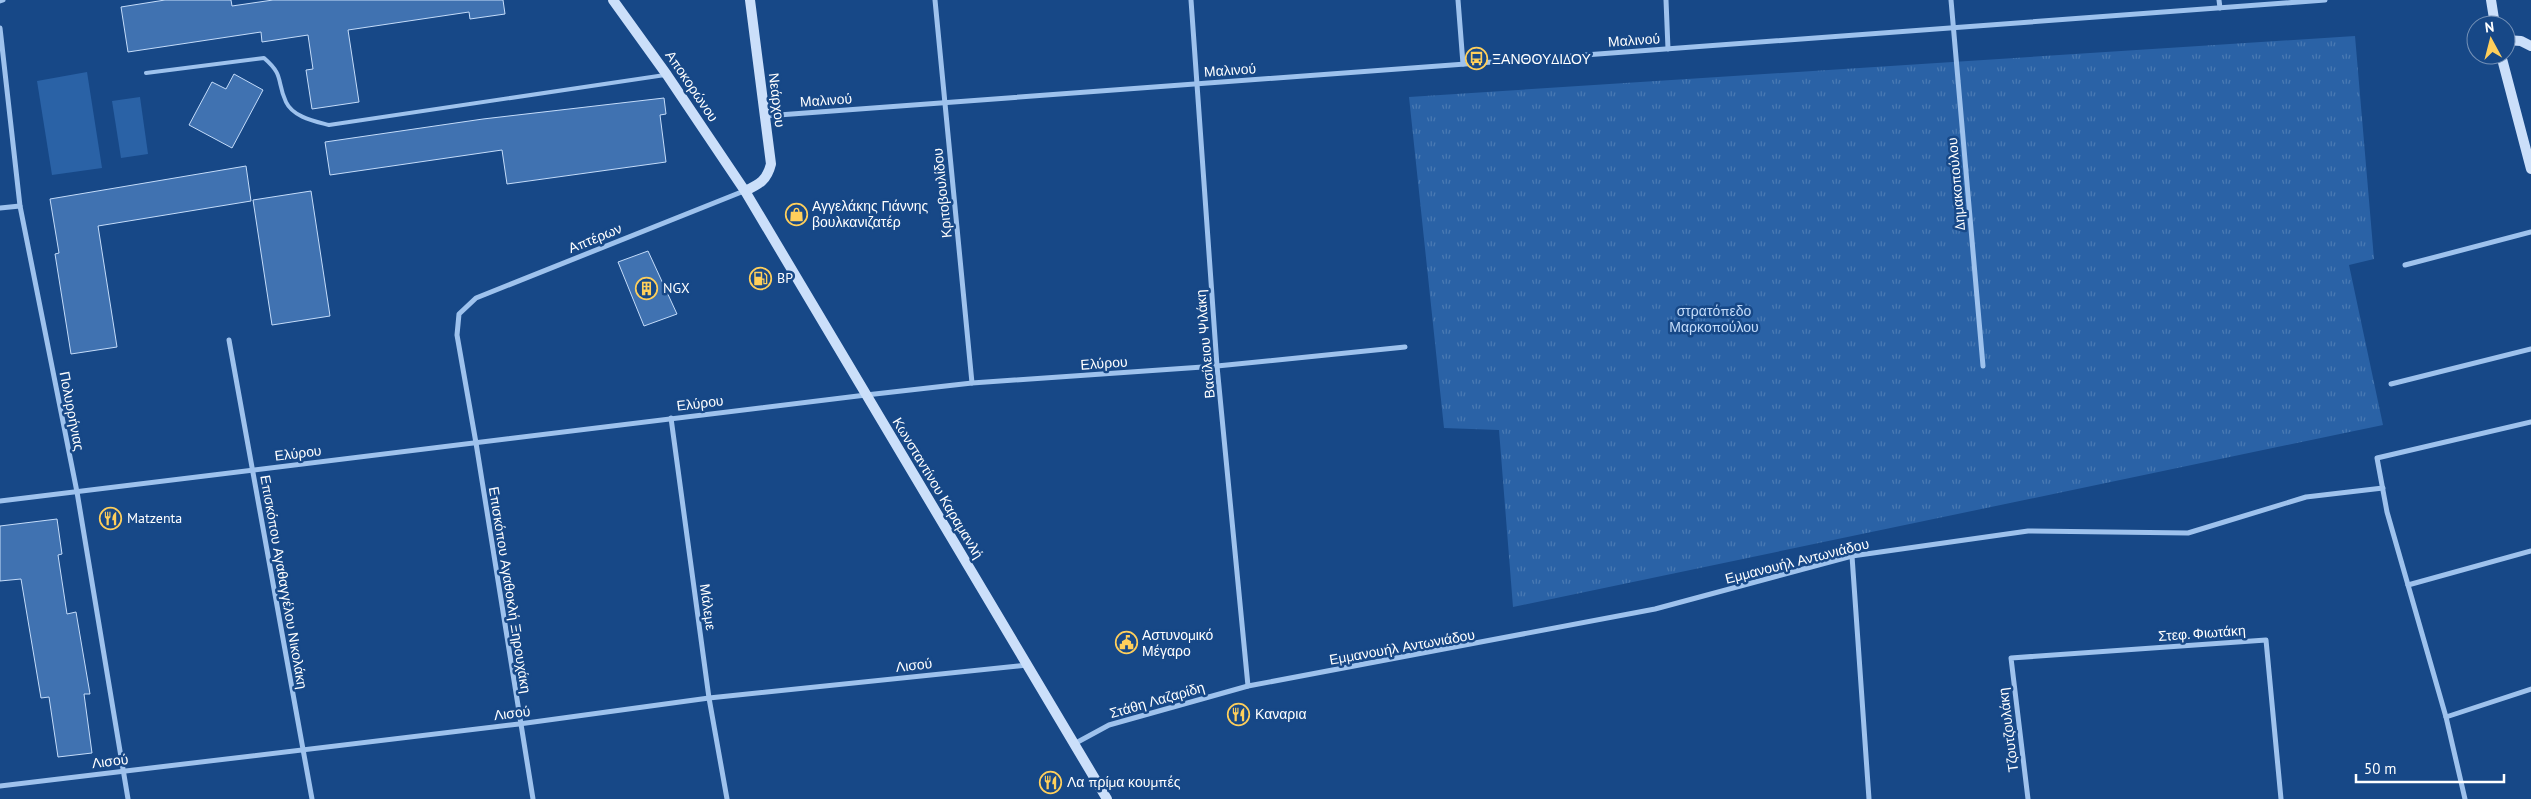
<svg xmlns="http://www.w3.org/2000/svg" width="2531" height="799" font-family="'PT Sans',sans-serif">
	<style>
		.grass { fill: url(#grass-tufts) }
		.garden { fill: #2a62a6 }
		.building { fill: #4072b1; stroke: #c4dcfa }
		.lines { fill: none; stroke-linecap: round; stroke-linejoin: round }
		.lane { stroke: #9ec2ed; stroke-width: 4 }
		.street { stroke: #9ec2ed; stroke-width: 5 }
		.secondary { stroke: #cbdffa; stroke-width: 10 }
		.labels { text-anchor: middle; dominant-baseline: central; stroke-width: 5; stroke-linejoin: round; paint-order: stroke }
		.street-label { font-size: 14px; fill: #fff; stroke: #174887 }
		.poi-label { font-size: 14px; fill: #fff; stroke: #174887; text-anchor: start }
		.park-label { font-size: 14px; fill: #c4dcfa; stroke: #174887 }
	</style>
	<defs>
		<pattern id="grass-tufts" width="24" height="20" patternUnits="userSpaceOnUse" patternTransform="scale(1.25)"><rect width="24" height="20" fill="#2a62a6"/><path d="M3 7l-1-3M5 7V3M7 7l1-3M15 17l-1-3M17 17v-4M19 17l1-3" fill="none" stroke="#4a7ab3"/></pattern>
	</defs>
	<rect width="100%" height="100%" fill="#174887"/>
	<path class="grass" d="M2355 36 2374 259 2349 265 2383 425 1513 607 1499 430 1444 428 1409 97Z"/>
	<g class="garden">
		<path d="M87 72 102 168 52 175 37 81Z"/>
		<path d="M140 97 148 154 121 158 112 101Z"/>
	</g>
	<g class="building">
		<path d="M165 0H231L232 6 273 0H503L505 14 470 19 469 12 348 30 359 102 312 109 306 70 313 69 308 35 262 42 261 32 128 52 121 7Z"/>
		<path d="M234 74 263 90 232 148 189 125 212 82 226 89Z"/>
		<path d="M664 98 666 114 660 115 666 162 507 184 502 150 330 175 325 142 483 119Z"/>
		<path d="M246 166 251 201 98 226 117 347 71 354 55 254 59 253 50 199Z"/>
		<path d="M311 191 330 316 272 325 253 200Z"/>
		<path d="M648 251 677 314 644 326 618 262Z"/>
		<path d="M57 519 62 554 58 555 67 614 76 612 90 694H84L92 753 58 757 49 697 41 698 21 579 0 581V526Z"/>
	</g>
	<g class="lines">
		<path class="lane" d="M146 73 264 58C285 76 276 81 286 102 293 117 314 121 329 125L665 75"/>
		<g class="street">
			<path d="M935 0 972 383"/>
			<path d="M1191 0 1217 366 1248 686"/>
			<path d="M1458 0 1463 64"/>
			<path d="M1666 0 1668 49"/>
			<path d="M1951 0 1983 366"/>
			<path d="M2219 0 2220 8"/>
			<path d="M0 1 3 0"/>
			<path d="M0 28 20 206 77 492 128 799"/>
			<path d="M765 116 2325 0"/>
			<path d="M0 208 20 206"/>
			<path d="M2405 265 2531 232"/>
			<path d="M229 340 312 799"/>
			<path d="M2391 384 2531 349"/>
			<path d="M671 418 709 698 727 799"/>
			<path d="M0 501 866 395 972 383 1217 366 1405 347"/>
			<path d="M1852 556 1869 799"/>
			<path d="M2408 585 2531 551"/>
			<path d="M2446 717 2531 689"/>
			<path d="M1074 744 1109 725 1248 686 1655 609 1852 556 2028 531 2188 533 2306 497 2383 488"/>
			<path d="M0 786 519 724 709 698 1027 665"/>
			<path d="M533 799 476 443 457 335 459 314 476 298 744 191"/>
			<path d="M2028 799 2011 658 2266 640 2281 799"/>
			<path d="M2465 799 2446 717 2387 512 2377 458 2531 422"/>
		</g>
		<g class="secondary">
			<path d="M613 0 667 75 745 191 1107 799"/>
			<path d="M2491 0 2495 25"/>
			<path d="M2506 40 2521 41 2531 46"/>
			<path d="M2501 55 2531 169"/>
			<path d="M745 191C760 184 767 180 771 164L750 0"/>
		</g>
	</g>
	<defs>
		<symbol id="bus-ring" viewBox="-11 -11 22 22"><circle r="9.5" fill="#174887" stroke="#ffcf5b" stroke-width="1.5"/><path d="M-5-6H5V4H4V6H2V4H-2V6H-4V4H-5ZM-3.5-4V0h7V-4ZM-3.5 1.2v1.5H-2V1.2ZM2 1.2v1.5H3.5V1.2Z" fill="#ffcf5b"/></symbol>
		<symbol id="shop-ring" viewBox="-11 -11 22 22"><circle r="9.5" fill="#174887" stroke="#ffcf5b" stroke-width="1.5"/><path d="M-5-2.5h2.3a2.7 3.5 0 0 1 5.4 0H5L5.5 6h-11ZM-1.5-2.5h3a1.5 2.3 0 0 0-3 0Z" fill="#ffcf5b"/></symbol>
		<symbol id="fuel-ring" viewBox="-11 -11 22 22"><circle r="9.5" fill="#174887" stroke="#ffcf5b" stroke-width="1.5"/><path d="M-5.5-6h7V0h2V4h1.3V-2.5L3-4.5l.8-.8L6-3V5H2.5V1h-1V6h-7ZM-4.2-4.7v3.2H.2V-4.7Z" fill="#ffcf5b"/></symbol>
		<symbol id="building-ring" viewBox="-11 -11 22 22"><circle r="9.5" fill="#174887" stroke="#ffcf5b" stroke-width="1.5"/><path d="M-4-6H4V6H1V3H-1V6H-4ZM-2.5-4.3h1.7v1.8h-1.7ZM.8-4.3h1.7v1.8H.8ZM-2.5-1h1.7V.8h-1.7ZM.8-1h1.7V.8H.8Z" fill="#ffcf5b"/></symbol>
		<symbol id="restaurant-ring" viewBox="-11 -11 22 22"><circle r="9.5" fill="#174887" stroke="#ffcf5b" stroke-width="1.5"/><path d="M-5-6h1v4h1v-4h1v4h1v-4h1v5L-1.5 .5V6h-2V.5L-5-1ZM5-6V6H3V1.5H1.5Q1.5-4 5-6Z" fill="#ffcf5b"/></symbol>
		<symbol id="civic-ring" viewBox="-11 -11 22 22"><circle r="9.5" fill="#174887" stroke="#ffcf5b" stroke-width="1.5"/><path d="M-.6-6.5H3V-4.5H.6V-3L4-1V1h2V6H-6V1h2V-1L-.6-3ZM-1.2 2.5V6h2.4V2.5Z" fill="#ffcf5b"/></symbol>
	</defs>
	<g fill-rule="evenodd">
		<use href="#bus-ring" x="1464" y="46" width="25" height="25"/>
		<use href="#shop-ring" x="784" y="202" width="25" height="25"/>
		<use href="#fuel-ring" x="748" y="266" width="25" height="25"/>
		<use href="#building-ring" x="634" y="276" width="25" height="25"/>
		<use href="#restaurant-ring" x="98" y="506" width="25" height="25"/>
		<use href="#civic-ring" x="1114" y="630" width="25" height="25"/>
		<use href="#restaurant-ring" x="1226" y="702" width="25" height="25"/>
		<use href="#restaurant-ring" x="1038" y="770" width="25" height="25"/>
	</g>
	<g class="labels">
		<g class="street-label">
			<text transform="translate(1634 40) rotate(-4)">Μαλινού</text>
			<text transform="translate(1230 70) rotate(-4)">Μαλινού</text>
			<text transform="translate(692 86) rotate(56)">Αποκορώνου</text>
			<text transform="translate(777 100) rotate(83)">Νεάρχου</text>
			<text transform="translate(826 100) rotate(-4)">Μαλινού</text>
			<text transform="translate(1956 184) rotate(-95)">Δημακοπούλου</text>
			<text transform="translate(942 193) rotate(-96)">Κριτοβουλίδου</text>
			<text transform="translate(595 238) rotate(-22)">Απτέρων</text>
			<text transform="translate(1205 344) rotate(-95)">Βασίλειου Ψιλάκη</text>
			<text transform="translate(1104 363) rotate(-4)">Ελύρου</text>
			<text transform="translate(700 403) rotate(-7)">Ελύρου</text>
			<text transform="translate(72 411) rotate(79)">Πολυρρήνιας</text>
			<text transform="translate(298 453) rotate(-7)">Ελύρου</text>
			<text transform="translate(938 488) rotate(59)">Κωνσταντίνου Καραμανλή</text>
			<text transform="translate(1797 561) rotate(-14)">Εμμανουήλ Αντωνιάδου</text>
			<text transform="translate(284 582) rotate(80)">Επισκόπου Αγαθαγγέλου Νικολάκη</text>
			<text transform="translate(510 590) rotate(81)">Επισκόπου Αγαθοκλή Ξηρουχάκη</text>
			<text transform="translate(708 607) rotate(82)">Μάλεμε</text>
			<text transform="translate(2202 633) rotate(-4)">Στεφ. Φιωτάκη</text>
			<text transform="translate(1402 647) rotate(-10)">Εμμανουήλ Αντωνιάδου</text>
			<text transform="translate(914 665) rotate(-6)">Λισού</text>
			<text transform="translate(1157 700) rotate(-16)">Στάθη Λαζαρίδη</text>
			<text transform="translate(512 713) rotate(-7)">Λισού</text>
			<text transform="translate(2008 730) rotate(-97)">Τζουτζουλάκη</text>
			<text transform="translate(110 761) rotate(-7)">Λισού</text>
		</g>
		<g class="poi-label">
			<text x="1492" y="59">ΞΑΝΘΟΥΔΙΔΟΥ</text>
			<text x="812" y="206">Αγγελάκης Γιάννης<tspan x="812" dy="16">βουλκανιζατέρ</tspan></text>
			<text x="777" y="278">BP</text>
			<text x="663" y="288">NGX</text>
			<text x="127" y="518">Matzenta</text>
			<text x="1142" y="635">Αστυνομικό<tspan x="1142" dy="16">Μέγαρο</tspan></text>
			<text x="1255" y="714">Καναρια</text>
			<text x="1067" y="782">Λα πρίμα κουμπές</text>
		</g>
		<g class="park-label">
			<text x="1714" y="311">στρατόπεδο<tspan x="1714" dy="16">Μαρκοπούλου</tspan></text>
		</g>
	</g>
	<g transform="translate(2491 40) rotate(353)"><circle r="24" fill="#174887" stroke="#7491b7"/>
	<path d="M0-4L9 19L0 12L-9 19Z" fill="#ffcf5b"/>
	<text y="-8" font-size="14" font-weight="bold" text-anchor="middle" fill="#ffffff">N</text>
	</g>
	<path d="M2356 774v8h148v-8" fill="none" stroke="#ffffff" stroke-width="2.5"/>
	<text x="2364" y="774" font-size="15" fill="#ffffff" stroke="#174887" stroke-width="4" paint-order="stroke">50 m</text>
</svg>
